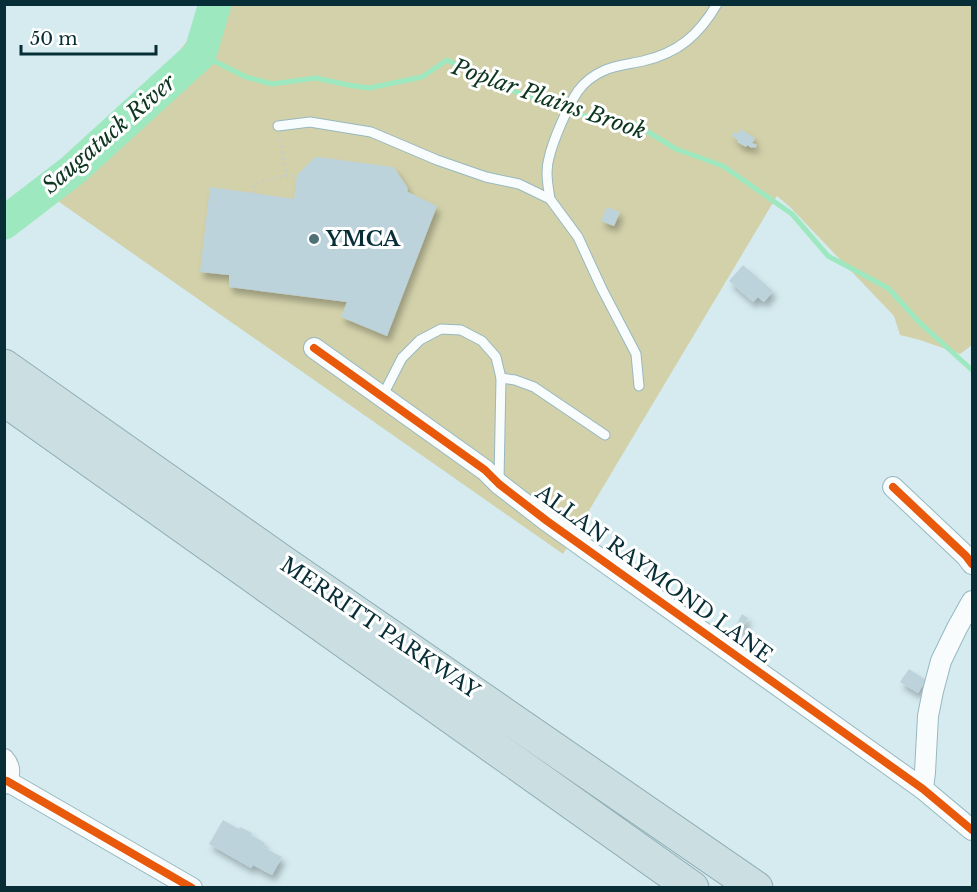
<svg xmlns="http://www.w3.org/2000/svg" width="977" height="892" font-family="'Libre Baskerville',serif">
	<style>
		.green { fill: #d2d1aa }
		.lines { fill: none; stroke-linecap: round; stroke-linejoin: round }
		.stream { stroke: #9de8be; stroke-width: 5 }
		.river { stroke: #9de8be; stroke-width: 33 }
		.building { fill: #bdd3db; filter: url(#shadow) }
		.service-casing { stroke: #97b8c0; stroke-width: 11 }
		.minor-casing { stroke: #97b8c0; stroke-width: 22 }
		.motorway-casing { stroke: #8fadb4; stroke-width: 35 }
		.path { stroke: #c1ccce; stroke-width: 3; stroke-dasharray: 1.5 4.5; stroke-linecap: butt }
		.service { stroke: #f9fcfd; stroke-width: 9 }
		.minor { stroke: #f9fcfd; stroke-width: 20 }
		.motorway { stroke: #cbdfe3; stroke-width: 33 }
		.cycleway-casing { stroke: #fff; stroke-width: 11 }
		.cycleway { stroke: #e8590c; stroke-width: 8 }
		.poi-dot { fill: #4f7077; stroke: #fff; stroke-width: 2 }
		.labels { text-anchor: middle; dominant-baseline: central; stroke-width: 6; stroke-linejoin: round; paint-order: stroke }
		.poi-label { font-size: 21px; font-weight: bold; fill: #072e36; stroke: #fff; text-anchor: start }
		.street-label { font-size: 21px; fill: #072e36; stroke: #fff }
		.water-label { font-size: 22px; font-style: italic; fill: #0d361f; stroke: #fff }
	</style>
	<defs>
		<filter id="shadow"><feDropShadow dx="3.5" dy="6" stdDeviation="3" flood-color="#0004"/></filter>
	</defs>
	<rect width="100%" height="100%" fill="#d5ebf0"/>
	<path class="green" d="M205 5H972V345L960 354 920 340 900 335 894 316 790 207 777 196 563 554 52 197 105 154 148 91 188 40Z"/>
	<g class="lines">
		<path class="stream" d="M200 54 246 77 272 84 316 78 348 85 369 88 422 77 447 60 508 89 592 118 635 124 676 149 723 166 792 214 828 256 888 288 919 322 972 370"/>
		<path class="river" d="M4 223 73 170 200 54 215 4"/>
	</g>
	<g class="building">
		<path d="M740 129 755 138 752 143 757 145 755 148 753 147 752 148 747 145 746 147 737 142 738 140 732 136 734 132 738 134Z"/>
		<path d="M318 157 392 167 395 169 407 187 408 192 437 206 387 336 341 317 347 302 229 287V275L200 272 210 187 294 199 297 175 314 158Z"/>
		<path d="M607 207 620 212 614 226 601 221Z"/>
		<path d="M743 265 773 291 764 302 758 297 753 302 729 281Z"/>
		<path d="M742 614 748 618 739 632 734 629Z"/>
		<path d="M909 669 926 680 918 693 900 682Z"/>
		<path d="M223 820 239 829 240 827 252 833 251 835 265 843 263 847 282 857 272 875 253 865 251 868 209 844Z"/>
	</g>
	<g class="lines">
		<defs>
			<g id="service">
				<path d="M278 126 310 122 371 132 437 160 486 177 519 184 550 199 578 237 602 289 636 354 639 386"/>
				<path d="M550 199C548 186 545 171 549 158 553 140 568 106 578 91 584 83 594 75 603 71 615 65 630 64 643 61 678 53 699 35 717 4"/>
				<path d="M501 378 515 380 534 387 605 435"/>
				<path d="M382 397 402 358 420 340 441 329 461 330 482 341 496 357 501 378 499 480"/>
			</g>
			<g id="minor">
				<path d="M314 348 485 470 499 484 547 521 923 789 972 830"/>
				<path d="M893 487 966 556 972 564"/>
				<path d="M4 759C11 767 11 776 4 784"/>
				<path d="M7 781 192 888"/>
				<path d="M923 789 925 772 928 716 933 691 941 661 957 628 972 601"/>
			</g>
			<g id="motorway">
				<path d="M4 366 284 563 756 888"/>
				<path d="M4 399 692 888"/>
			</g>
		</defs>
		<use href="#service" class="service-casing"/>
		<use href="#minor" class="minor-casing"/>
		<use href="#motorway" class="motorway-casing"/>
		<g class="path">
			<path d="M280 140 287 175"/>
			<path d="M253 193 254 184 287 175 297 177"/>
		</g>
		<use href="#service" class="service"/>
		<use href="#minor" class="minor"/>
		<use href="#motorway" class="motorway"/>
		<defs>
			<g id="cycleway">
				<path d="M314 348 485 470 499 484 547 521 923 789 972 830"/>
				<path d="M893 487 966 556 972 564"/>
				<path d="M7 781 192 888"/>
			</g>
		</defs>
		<use href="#cycleway" class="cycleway-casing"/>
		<use href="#cycleway" class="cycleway"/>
	</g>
	<circle class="poi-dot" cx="314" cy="239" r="6"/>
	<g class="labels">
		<g class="poi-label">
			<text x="326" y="239">YMCA</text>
		</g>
		<g class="street-label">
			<text transform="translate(654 574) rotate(36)">ALLAN RAYMOND LANE</text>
			<text transform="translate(380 628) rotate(34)">MERRITT PARKWAY</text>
		</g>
		<g class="water-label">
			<text transform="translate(549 99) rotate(19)">Poplar Plains Brook</text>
			<text transform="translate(109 134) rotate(-41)">Saugatuck River</text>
		</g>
	</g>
	<rect width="977" height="892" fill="none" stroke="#072e36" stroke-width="12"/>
	<path d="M21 45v9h135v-9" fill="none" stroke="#072e36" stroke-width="3"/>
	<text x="30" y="45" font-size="18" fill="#072e36" stroke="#ffffff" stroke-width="4.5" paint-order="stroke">50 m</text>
</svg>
